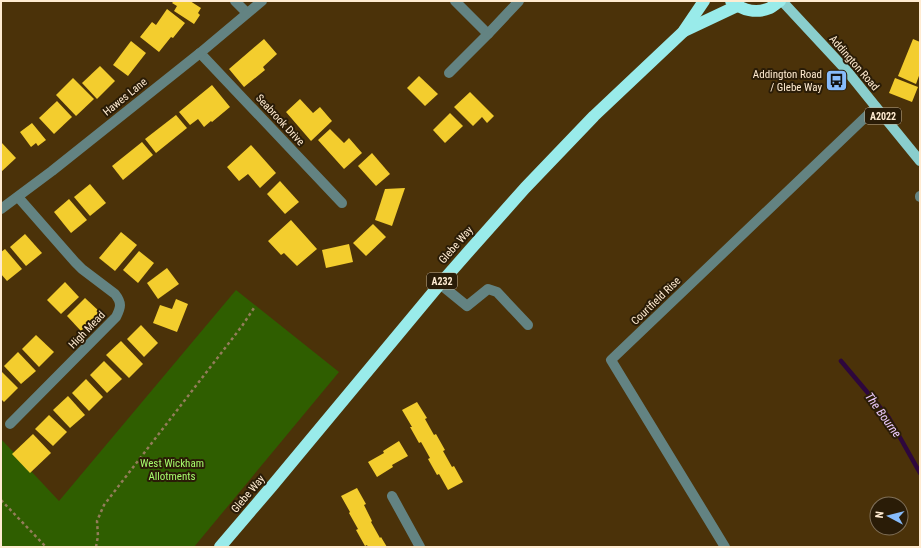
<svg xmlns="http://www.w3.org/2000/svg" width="921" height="548" font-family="'Roboto Condensed',sans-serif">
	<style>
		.green { fill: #2f5e00 }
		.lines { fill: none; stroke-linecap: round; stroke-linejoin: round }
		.stream { stroke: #2e073d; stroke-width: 4.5 }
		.building { fill: #f3cd2e }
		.path { stroke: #947d5a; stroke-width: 2.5; stroke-dasharray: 3 3; stroke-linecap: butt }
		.minor { stroke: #638382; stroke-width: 10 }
		.major { stroke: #8acecd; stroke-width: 10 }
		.highway { stroke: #99ebea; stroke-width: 12 }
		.labels { text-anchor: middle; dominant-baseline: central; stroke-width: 4; stroke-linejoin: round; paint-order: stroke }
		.shield { fill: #2a1c07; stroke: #bfad94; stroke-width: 1 }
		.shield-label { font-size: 10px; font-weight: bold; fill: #ffebd1 }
		.street-label { font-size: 11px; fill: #ffebd1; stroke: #2a1c07 }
		.poi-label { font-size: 11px; fill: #ffebd1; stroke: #2a1c07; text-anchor: end }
		.park-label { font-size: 11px; fill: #a6fb6c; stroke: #2a1c07 }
		.water-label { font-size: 12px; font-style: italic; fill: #ecf; stroke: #2a1c07 }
	</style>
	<rect width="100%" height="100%" fill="#4b3209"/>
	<path class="green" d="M236 290 339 372 194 547H1V439L59 501Z"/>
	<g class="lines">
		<path class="stream" d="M841 361 889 418 920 473"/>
	</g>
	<g class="building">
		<path d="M174 1H190L201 8 198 13 200 15 194 24 174 11 177 6 172 3Z"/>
		<path d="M167 9 185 23 173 38 171 37 159 52 140 37 152 22 156 25Z"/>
		<path d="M264 39 277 54 263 67 265 70 244 87 229 69Z"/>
		<path d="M913 39 920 42V73L916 84 898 76Z"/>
		<path d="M131 41 146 53 128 76 113 65Z"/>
		<path d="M100 66 115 81 97 99 82 83Z"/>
		<path d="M419 76 438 94 425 106 407 88Z"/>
		<path d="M73 78 94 99 76 116 56 95Z"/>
		<path d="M895 78 918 87 912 102 889 93Z"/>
		<path d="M212 85 230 107 212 122 211 121 204 127 198 119 190 125 179 112Z"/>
		<path d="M470 92 494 116 487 123 482 117 473 126 454 107Z"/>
		<path d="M300 99 313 113 320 107 332 121 311 141 286 112Z"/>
		<path d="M57 101 72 117 54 134 39 118Z"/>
		<path d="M450 113 463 126 445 143 433 130Z"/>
		<path d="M176 115 187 128 156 153 145 139Z"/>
		<path d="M32 123 46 140 38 146 36 143 31 147 20 132Z"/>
		<path d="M330 129 344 143 349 138 362 153 344 169 318 140Z"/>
		<path d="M1 142 16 158 1 172Z"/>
		<path d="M142 142 153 155 123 180 112 166Z"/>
		<path d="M251 145 276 173 260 188 248 174 239 181 227 167Z"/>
		<path d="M372 153 390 174 376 186 358 166Z"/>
		<path d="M280 181 299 202 285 214 267 194Z"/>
		<path d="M90 184 106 203 90 216 74 197Z"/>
		<path d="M405 188 392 226 375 220 385 189Z"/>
		<path d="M69 199 87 220 71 233 54 212Z"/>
		<path d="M291 220 317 249 297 266 284 253 281 255 268 241Z"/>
		<path d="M373 224 386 237 366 256 353 243Z"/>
		<path d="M121 232 137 245 115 271 99 258Z"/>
		<path d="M25 234 42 253 26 266 10 247Z"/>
		<path d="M349 244 353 262 326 268 322 250Z"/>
		<path d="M5 249 22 269 7 281 1 274V252Z"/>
		<path d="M139 251 154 263 138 283 123 270Z"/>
		<path d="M167 268 179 284 158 299 147 283Z"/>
		<path d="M65 282 79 297 61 314 47 300Z"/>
		<path d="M85 298 100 312 81 331 67 316Z"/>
		<path d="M176 299 188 304 177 332 153 323 160 305 172 309Z"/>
		<path d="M141 325 158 343 144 357 127 339Z"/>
		<path d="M36 335 54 352 39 367 22 349Z"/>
		<path d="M121 341 143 364 129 378 106 355Z"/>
		<path d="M18 352 36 371 21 384 4 366Z"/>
		<path d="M104 361 122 379 107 393 90 375Z"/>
		<path d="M1 371 18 388 4 402 1 399Z"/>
		<path d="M86 379 103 397 89 411 72 393Z"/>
		<path d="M68 396 85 415 70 428 53 410Z"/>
		<path d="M417 402 427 418 425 419 434 435 436 434 445 450 443 451 452 467 454 466 463 482 448 490 439 474 437 475 428 459 430 458 421 442 419 443 410 427H412L402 410Z"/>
		<path d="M49 415 67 432 53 446 35 429Z"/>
		<path d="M33 434 51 453 30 473 12 454Z"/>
		<path d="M399 441 408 456 392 465 393 467 377 477 368 462 384 453 383 451Z"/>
		<path d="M357 488 366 504 364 505 372 521 371 522 380 538 381 537 387 547H368L367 545 365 546 356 530 358 529 349 513 350 512 341 496Z"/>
	</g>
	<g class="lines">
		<g class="path">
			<path d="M1 500 46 547"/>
			<path d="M96 547 98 536 97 521 104 505 242 326 254 308"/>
		</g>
		<g class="minor">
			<path d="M235 1 247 13"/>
			<path d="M455 1 488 34"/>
			<path d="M200 53 342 203"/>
			<path d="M449 73 488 34 519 1"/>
			<path d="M920 196V197"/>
			<path d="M1 209 52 171 200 53 262 1"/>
			<path d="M440 284 467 306 488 289 497 292 528 325"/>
			<path d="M10 424 116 317C121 307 122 303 115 294L82 269 75 262 18 197"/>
			<path d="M392 496 420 547"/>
			<path d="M725 547 611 360 876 107"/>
		</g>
		<path class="major" d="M782 1 847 71 876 107 920 161"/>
		<g class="highway">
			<path d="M731 1C742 10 756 14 770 8 773 6 777 3 780 1"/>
			<path d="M684 31 737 6"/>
			<path d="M220 547 272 486 440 284 469 251 525 188 594 116 683 32 704 1"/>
		</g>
	</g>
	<defs>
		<symbol id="bus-square" viewBox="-11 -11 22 22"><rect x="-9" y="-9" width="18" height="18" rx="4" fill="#87bbfb" stroke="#2a1c07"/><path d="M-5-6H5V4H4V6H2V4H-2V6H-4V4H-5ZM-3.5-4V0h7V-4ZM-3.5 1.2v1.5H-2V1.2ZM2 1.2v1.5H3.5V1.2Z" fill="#111"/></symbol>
	</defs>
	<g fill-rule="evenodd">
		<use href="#bus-square" x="824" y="68" width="25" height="25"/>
	</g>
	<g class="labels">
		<g class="shield">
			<rect x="865" y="108" width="36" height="16" rx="3"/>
			<rect x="427" y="273" width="30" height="16" rx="3"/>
		</g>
		<g class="shield-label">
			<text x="883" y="116">A2022</text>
			<text x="442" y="281">A232</text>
		</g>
		<g class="street-label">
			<text transform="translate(854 63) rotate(49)">Addington Road</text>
			<text transform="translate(125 97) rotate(-39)">Hawes Lane</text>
			<text transform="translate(280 120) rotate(47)">Seabrook Drive</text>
			<text transform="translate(456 245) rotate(-49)">Glebe Way</text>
			<text transform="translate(656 301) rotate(-44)">Courtfield Rise</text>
			<text transform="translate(87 330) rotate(-46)">High Mead</text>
			<text transform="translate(248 494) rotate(-50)">Glebe Way</text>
		</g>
		<g class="poi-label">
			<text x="822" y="74">Addington Road<tspan x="822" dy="13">/ Glebe Way</tspan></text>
		</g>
		<g class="park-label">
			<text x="172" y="463">West Wickham<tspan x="172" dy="13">Allotments</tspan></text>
		</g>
		<g class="water-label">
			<text transform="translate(883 415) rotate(54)">The Bourne</text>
		</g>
	</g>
	<rect width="921" height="548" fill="none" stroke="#ffebd1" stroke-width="4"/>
	<g transform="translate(889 516) rotate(277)"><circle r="19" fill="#2a1c07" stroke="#7f6f58"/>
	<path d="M0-3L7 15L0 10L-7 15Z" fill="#87bbfb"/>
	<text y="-6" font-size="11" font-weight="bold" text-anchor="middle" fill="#ffebd1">N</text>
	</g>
</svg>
